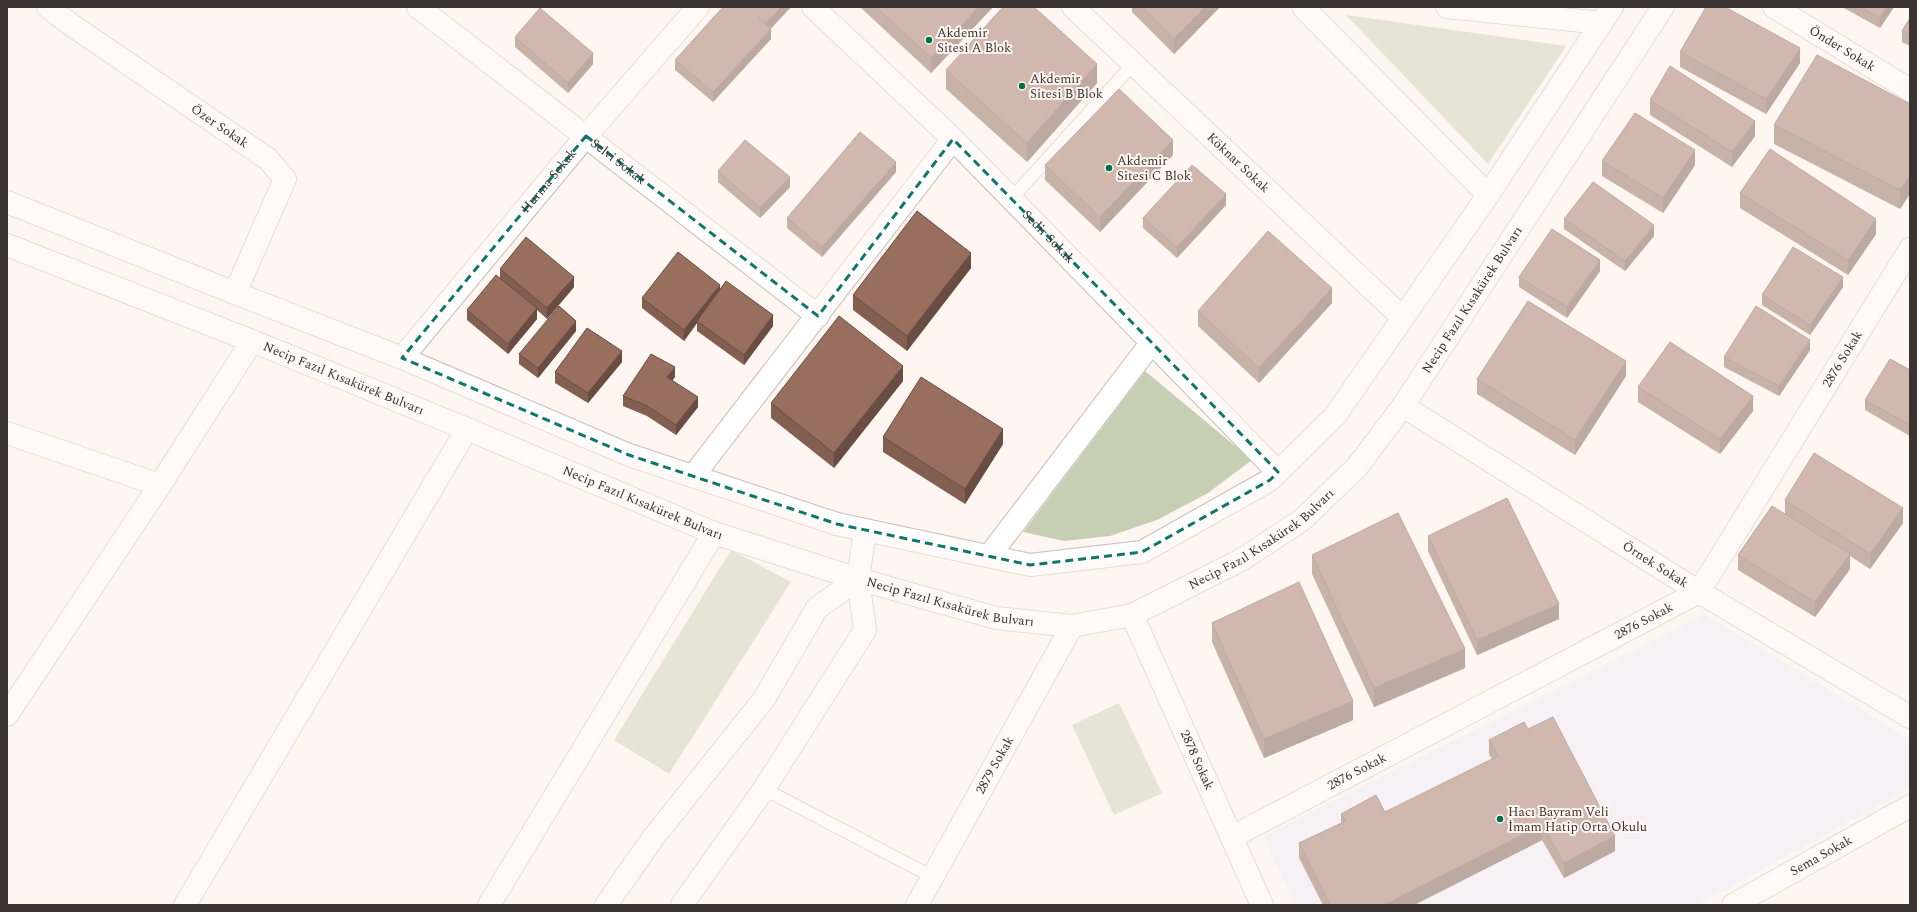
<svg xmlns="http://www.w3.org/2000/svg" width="1917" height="912" font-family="Spectral,serif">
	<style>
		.education { fill: #edebfd }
		.green { fill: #c6cfb4 }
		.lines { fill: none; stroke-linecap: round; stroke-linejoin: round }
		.lane-casing { stroke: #cbbcb6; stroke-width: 14 }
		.street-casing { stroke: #cbbcb6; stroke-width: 24 }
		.secondary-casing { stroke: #cbbcb6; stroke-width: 24 }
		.lane { stroke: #fff; stroke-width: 12 }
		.street { stroke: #fff; stroke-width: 22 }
		.secondary { stroke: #fff; stroke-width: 22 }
		.wall { fill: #835f51 }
		.shaded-wall { fill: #6a4d42 }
		.building { fill: #986e5e; stroke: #6a4d42 }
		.marked { fill: none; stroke: #0f766e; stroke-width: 3; stroke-dasharray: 8 5; stroke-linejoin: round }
		.poi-dot { fill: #006e47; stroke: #fff5f1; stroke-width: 1.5 }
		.labels { text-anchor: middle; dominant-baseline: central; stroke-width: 4; stroke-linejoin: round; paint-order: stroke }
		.poi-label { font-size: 13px; fill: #3a3331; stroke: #fff5f1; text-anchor: start }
		.street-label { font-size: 13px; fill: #3a3331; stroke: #fff5f1 }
	</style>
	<rect width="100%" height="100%" fill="#fff5f1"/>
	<path class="education" d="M1705 614 1910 739V788L1698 905H1294L1264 836Z"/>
	<g class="green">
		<path d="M1346 15 1566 46 1488 164Z"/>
		<path d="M1145 371 1252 460 1208 493 1157 520 1110 536 1064 541 1023 532Z"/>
		<path d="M731 550 791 582 669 774 614 740Z"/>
		<path d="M1119 703 1162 793 1114 815 1072 725Z"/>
	</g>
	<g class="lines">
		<defs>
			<g id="lane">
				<path d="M1011 199 1133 64"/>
				<path d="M764 789 933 877"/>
			</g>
			<g id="street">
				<path id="s1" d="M48 7 70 24 268 159 285 179 235 293"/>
				<path id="s2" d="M418 7 818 316"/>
				<path id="s3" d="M813 7 953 139 1278 472"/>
				<path id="s4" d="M1073 7 1403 318"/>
				<path d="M1303 7 1488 195"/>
				<path d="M1447 7 1601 23"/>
				<path id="s5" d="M1774 7 1910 90"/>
				<path id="s6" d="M402 358 586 136 698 7"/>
				<path id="s7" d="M1403 406 1699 592 1910 717"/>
				<path d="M7 433 160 485"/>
				<path d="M693 476 953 139"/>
				<path d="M989 556 1152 342"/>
				<path id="s8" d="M1132 615 1262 905"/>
				<path d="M7 715 160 485 252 341"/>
				<path id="s9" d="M1232 837 1699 592 1910 249"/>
				<path d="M185 905 467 429"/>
				<path d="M489 905 714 533"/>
				<path d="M606 905 653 838 764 699 817 608 858 579"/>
				<path d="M682 905 764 789 865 630 858 579 865 530"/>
				<path id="s10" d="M917 905 1072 626"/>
				<path id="s11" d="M1733 905 1910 806"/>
			</g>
			<g id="secondary">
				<path d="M7 202 235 293 402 358 629 455 837 524 1030 565 1142 552 1270 480 1335 416 1488 195 1612 7"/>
				<path id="s12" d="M7 245 252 341 467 429 714 533 858 579 996 618 1072 626 1132 615 1241 560 1302 520 1357 467 1403 406 1663 7"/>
			</g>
		</defs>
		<use href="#lane" class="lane-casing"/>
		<use href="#street" class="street-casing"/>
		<use href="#secondary" class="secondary-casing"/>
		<use href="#lane" class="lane"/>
		<use href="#street" class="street"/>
		<use href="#secondary" class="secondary"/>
	</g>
	<g class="wall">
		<path d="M791 7 771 28V39L713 102 675 70V60Z"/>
		<path d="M860 7H993L931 73Z"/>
		<path d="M1132 7H1220L1174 54 1132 12Z"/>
		<path d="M1842 7H1894L1880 28Z"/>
		<path d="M1910 18V46L1902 42V31Z"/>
		<path d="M515 37 593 64 568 93 515 47Z"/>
		<path d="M1680 52 1800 63 1766 114 1680 67Z"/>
		<path d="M946 70 1097 83 1027 162 946 89Z"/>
		<path d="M1650 100 1755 136 1732 167 1650 115Z"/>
		<path d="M1910 104 1900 209 1774 144V125Z"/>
		<path d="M1173 155 1100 232 1045 180V165Z"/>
		<path d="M1602 161 1695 165 1663 213 1602 176Z"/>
		<path d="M718 171 790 187 760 218 718 182Z"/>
		<path d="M896 172 822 257 787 228V218Z"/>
		<path d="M1740 193 1876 234 1848 275 1740 208Z"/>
		<path d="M1226 205 1177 258 1143 228V218Z"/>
		<path d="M1564 219 1654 236 1625 271 1564 229Z"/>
		<path d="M971 268 907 351 853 310V295Z"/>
		<path d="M500 269 574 287 547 319 537 310V319L508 354 467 320V310L500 278Z"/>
		<path d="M1600 271 1567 318 1519 287V277Z"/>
		<path d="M1843 287 1810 335 1762 305V295Z"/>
		<path d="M720 290 773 326 744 365 697 331V323L684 341 642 308V298Z"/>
		<path d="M1332 303 1259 383 1198 326V311Z"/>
		<path d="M576 331 538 378 519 364V354Z"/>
		<path d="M1810 350 1779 396 1724 367V357Z"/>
		<path d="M622 362 588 403 555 383V372Z"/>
		<path d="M1910 370V436L1865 410V400Z"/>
		<path d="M1626 376 1575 455 1477 394V379Z"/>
		<path d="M675 377 672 380 698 407 676 435 647 416 623 406V396Z"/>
		<path d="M903 381 834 468 771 418V403Z"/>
		<path d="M1638 387 1753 411 1720 454 1638 402Z"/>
		<path d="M883 437 1003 444 965 504 883 452Z"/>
		<path d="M1785 500 1903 523 1870 569 1850 556V569L1815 617 1738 570V555L1785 514Z"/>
		<path d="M1428 536 1559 619 1477 655 1428 551Z"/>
		<path d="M1312 555 1465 668 1374 707 1312 574Z"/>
		<path d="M1212 623 1353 720 1264 758 1212 642Z"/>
		<path d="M1528 729 1615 851 1564 878 1542 840 1414 905H1323L1299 858V843L1341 823V814L1385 812 1492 759 1489 754V740Z"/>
	</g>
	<g class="shaded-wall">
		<path d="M781 7H791L766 34V23Z"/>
		<path d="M979 7H993L931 73V58Z"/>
		<path d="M1205 7H1220L1174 54V39Z"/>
		<path d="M1887 7H1894L1880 28V18Z"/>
		<path d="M771 29V39L713 102V92Z"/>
		<path d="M1800 48V63L1766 114V99Z"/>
		<path d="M593 53V64L568 93V83Z"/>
		<path d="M1097 64V83L1027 162V143Z"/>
		<path d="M1755 121V136L1732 167V152Z"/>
		<path d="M1173 140V155L1100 232V217Z"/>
		<path d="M1695 150V165L1663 213V198Z"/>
		<path d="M896 162V172L822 257V247Z"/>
		<path d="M1910 175V194L1900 209V190Z"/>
		<path d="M790 177V187L760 218V208Z"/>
		<path d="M1226 194V205L1177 258V247Z"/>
		<path d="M1876 219V234L1848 275V260Z"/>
		<path d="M1654 225V236L1625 271V261Z"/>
		<path d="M971 253V268L907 351V336Z"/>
		<path d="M1600 260V271L1567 318V307Z"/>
		<path d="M574 277V287L547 319V308Z"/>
		<path d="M1843 277V287L1810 335V325Z"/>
		<path d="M720 285V295L697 321V323L684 341V330Z"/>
		<path d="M1332 288V303L1259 383V368Z"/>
		<path d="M537 308V319L508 354V344Z"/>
		<path d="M773 315V326L744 365V355Z"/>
		<path d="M576 321V331L538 378V368Z"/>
		<path d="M1810 340V350L1779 396V386Z"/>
		<path d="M622 351V362L588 403V393Z"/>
		<path d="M1626 361V376L1575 455V440Z"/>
		<path d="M903 366V381L834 468V453Z"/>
		<path d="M675 367V377L667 388V377Z"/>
		<path d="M1753 396V411L1720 454V439Z"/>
		<path d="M698 397V407L676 435V425Z"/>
		<path d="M1003 429V444L965 504V489Z"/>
		<path d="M1903 508V523L1870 569V554Z"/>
		<path d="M1850 554V569L1815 617V602Z"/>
		<path d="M1559 604V619L1477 655V640Z"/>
		<path d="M1465 649V668L1374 707V688Z"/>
		<path d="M1353 701V720L1264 758V739Z"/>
		<path d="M1542 825V840L1414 905H1384Z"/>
		<path d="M1615 836V851L1564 878V863Z"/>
	</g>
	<g class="building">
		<path d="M723 7H781L766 23 758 18 771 29 713 92 675 60Z"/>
		<path d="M876 7H979L931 58Z"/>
		<path d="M1003 7H1034L1097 64 1027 143 946 70Z"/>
		<path d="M1142 7H1205L1174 39Z"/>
		<path d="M1706 7H1725L1800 48 1766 99 1680 52Z"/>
		<path d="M1861 7H1887L1880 18Z"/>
		<path d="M540 8 593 53 568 83 515 37Z"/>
		<path d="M1910 18V35L1902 31Z"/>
		<path d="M1817 55 1910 104V175L1900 190 1774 125Z"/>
		<path d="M1670 66 1755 121 1732 152 1650 100Z"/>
		<path d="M1119 89 1173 140 1100 217 1045 165Z"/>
		<path d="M1635 113 1695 150 1663 198 1602 161Z"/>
		<path d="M860 132 896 162 822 247 787 218Z"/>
		<path d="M745 140 790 177 760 208 718 171Z"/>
		<path d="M1770 149 1876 219 1848 260 1740 193Z"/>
		<path d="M1192 165 1226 194 1177 247 1143 218Z"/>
		<path d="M1593 182 1654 225 1625 261 1564 219Z"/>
		<path d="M917 211 971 253 907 336 853 295Z"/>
		<path d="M1552 229 1600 260 1567 307 1519 277Z"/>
		<path d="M1268 231 1332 288 1259 368 1198 311Z"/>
		<path d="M526 237 574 277 547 308 500 269Z"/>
		<path d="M1793 247 1843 277 1810 325 1762 295Z"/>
		<path d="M678 252 720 285 684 330 642 298Z"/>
		<path d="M496 275 537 308 508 344 467 310Z"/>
		<path d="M726 281 773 315 744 355 697 321Z"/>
		<path d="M1528 301 1626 361 1575 440 1477 379Z"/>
		<path d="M559 306 576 321 538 368 519 354Z"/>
		<path d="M1756 306 1810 340 1779 386 1724 357Z"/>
		<path d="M839 316 903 366 834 453 771 403Z"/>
		<path d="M587 328 622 351 588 393 555 372Z"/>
		<path d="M1670 342 1753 396 1720 439 1638 387Z"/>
		<path d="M651 354 675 367 667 377 698 397 676 425 647 406 623 396Z"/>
		<path d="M1890 359 1910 370V425L1865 400Z"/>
		<path d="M921 377 1003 429 965 489 883 437Z"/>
		<path d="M1814 453 1903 508 1870 554 1785 500Z"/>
		<path d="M1507 498 1559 604 1477 640 1428 536Z"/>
		<path d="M1772 506 1850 554 1815 602 1738 555Z"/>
		<path d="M1398 513 1465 649 1374 688 1312 555Z"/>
		<path d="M1299 582 1353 701 1264 739 1212 623Z"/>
		<path d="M1553 717 1615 836 1564 863 1542 825 1384 905H1330L1299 843 1346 821 1341 814 1376 795 1385 812 1498 756 1489 740 1524 722 1528 729Z"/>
	</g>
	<path d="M0 0H1917V912H0ZM586 136 818 316 953 139 1278 472 1270 480 1142 552 1030 565 837 524 629 455 402 358Z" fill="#fff5f1" fill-opacity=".55" fill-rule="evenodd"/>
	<path class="marked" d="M586 136 818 316 953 139 1278 472 1270 480 1142 552 1030 565 837 524 629 455 402 358Z"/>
	<g class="poi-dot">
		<circle cx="929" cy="40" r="4"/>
		<circle cx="1022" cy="86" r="4"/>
		<circle cx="1109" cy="168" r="4"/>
		<circle cx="1500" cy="819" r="4"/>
	</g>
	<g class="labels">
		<g class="poi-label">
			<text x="937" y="33">Akdemir<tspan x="937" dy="15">Sitesi A Blok</tspan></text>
			<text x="1030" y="79">Akdemir<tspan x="1030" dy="15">Sitesi B Blok</tspan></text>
			<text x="1117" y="161">Akdemir<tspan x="1117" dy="15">Sitesi C Blok</tspan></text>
			<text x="1508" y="812">Hacı Bayram Veli<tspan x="1508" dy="15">İmam Hatip Orta Okulu</tspan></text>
		</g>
		<g class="street-label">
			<text stroke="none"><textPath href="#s5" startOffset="80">Önder Sokak</textPath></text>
			<text stroke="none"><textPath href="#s1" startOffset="209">Özer Sokak</textPath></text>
			<text stroke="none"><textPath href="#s2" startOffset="253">Selvi Sokak</textPath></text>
			<text stroke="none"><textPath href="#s4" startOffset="227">Köknar Sokak</textPath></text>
			<text stroke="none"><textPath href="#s6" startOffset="230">Hurma Sokak</textPath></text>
			<text stroke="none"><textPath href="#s3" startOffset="329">Sedir Sokak</textPath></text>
			<text stroke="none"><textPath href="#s12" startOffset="1670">Necip Fazıl Kısakürek Bulvarı</textPath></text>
			<text stroke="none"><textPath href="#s9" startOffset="801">2876 Sokak</textPath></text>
			<text stroke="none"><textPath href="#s12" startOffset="362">Necip Fazıl Kısakürek Bulvarı</textPath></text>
			<text stroke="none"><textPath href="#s12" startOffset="686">Necip Fazıl Kısakürek Bulvarı</textPath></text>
			<text stroke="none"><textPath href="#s12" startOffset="1346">Necip Fazıl Kısakürek Bulvarı</textPath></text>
			<text stroke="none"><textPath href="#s7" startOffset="298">Örnek Sokak</textPath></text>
			<text stroke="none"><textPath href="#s12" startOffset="1010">Necip Fazıl Kısakürek Bulvarı</textPath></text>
			<text stroke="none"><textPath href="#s9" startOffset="465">2876 Sokak</textPath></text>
			<text stroke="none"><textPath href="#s8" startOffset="159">2878 Sokak</textPath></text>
			<text stroke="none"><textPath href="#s10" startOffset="160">2879 Sokak</textPath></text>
			<text stroke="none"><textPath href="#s9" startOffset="141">2876 Sokak</textPath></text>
			<text stroke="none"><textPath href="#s11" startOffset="101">Sema Sokak</textPath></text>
		</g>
	</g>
	<rect width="1917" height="912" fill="none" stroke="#3a3331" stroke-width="16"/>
</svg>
